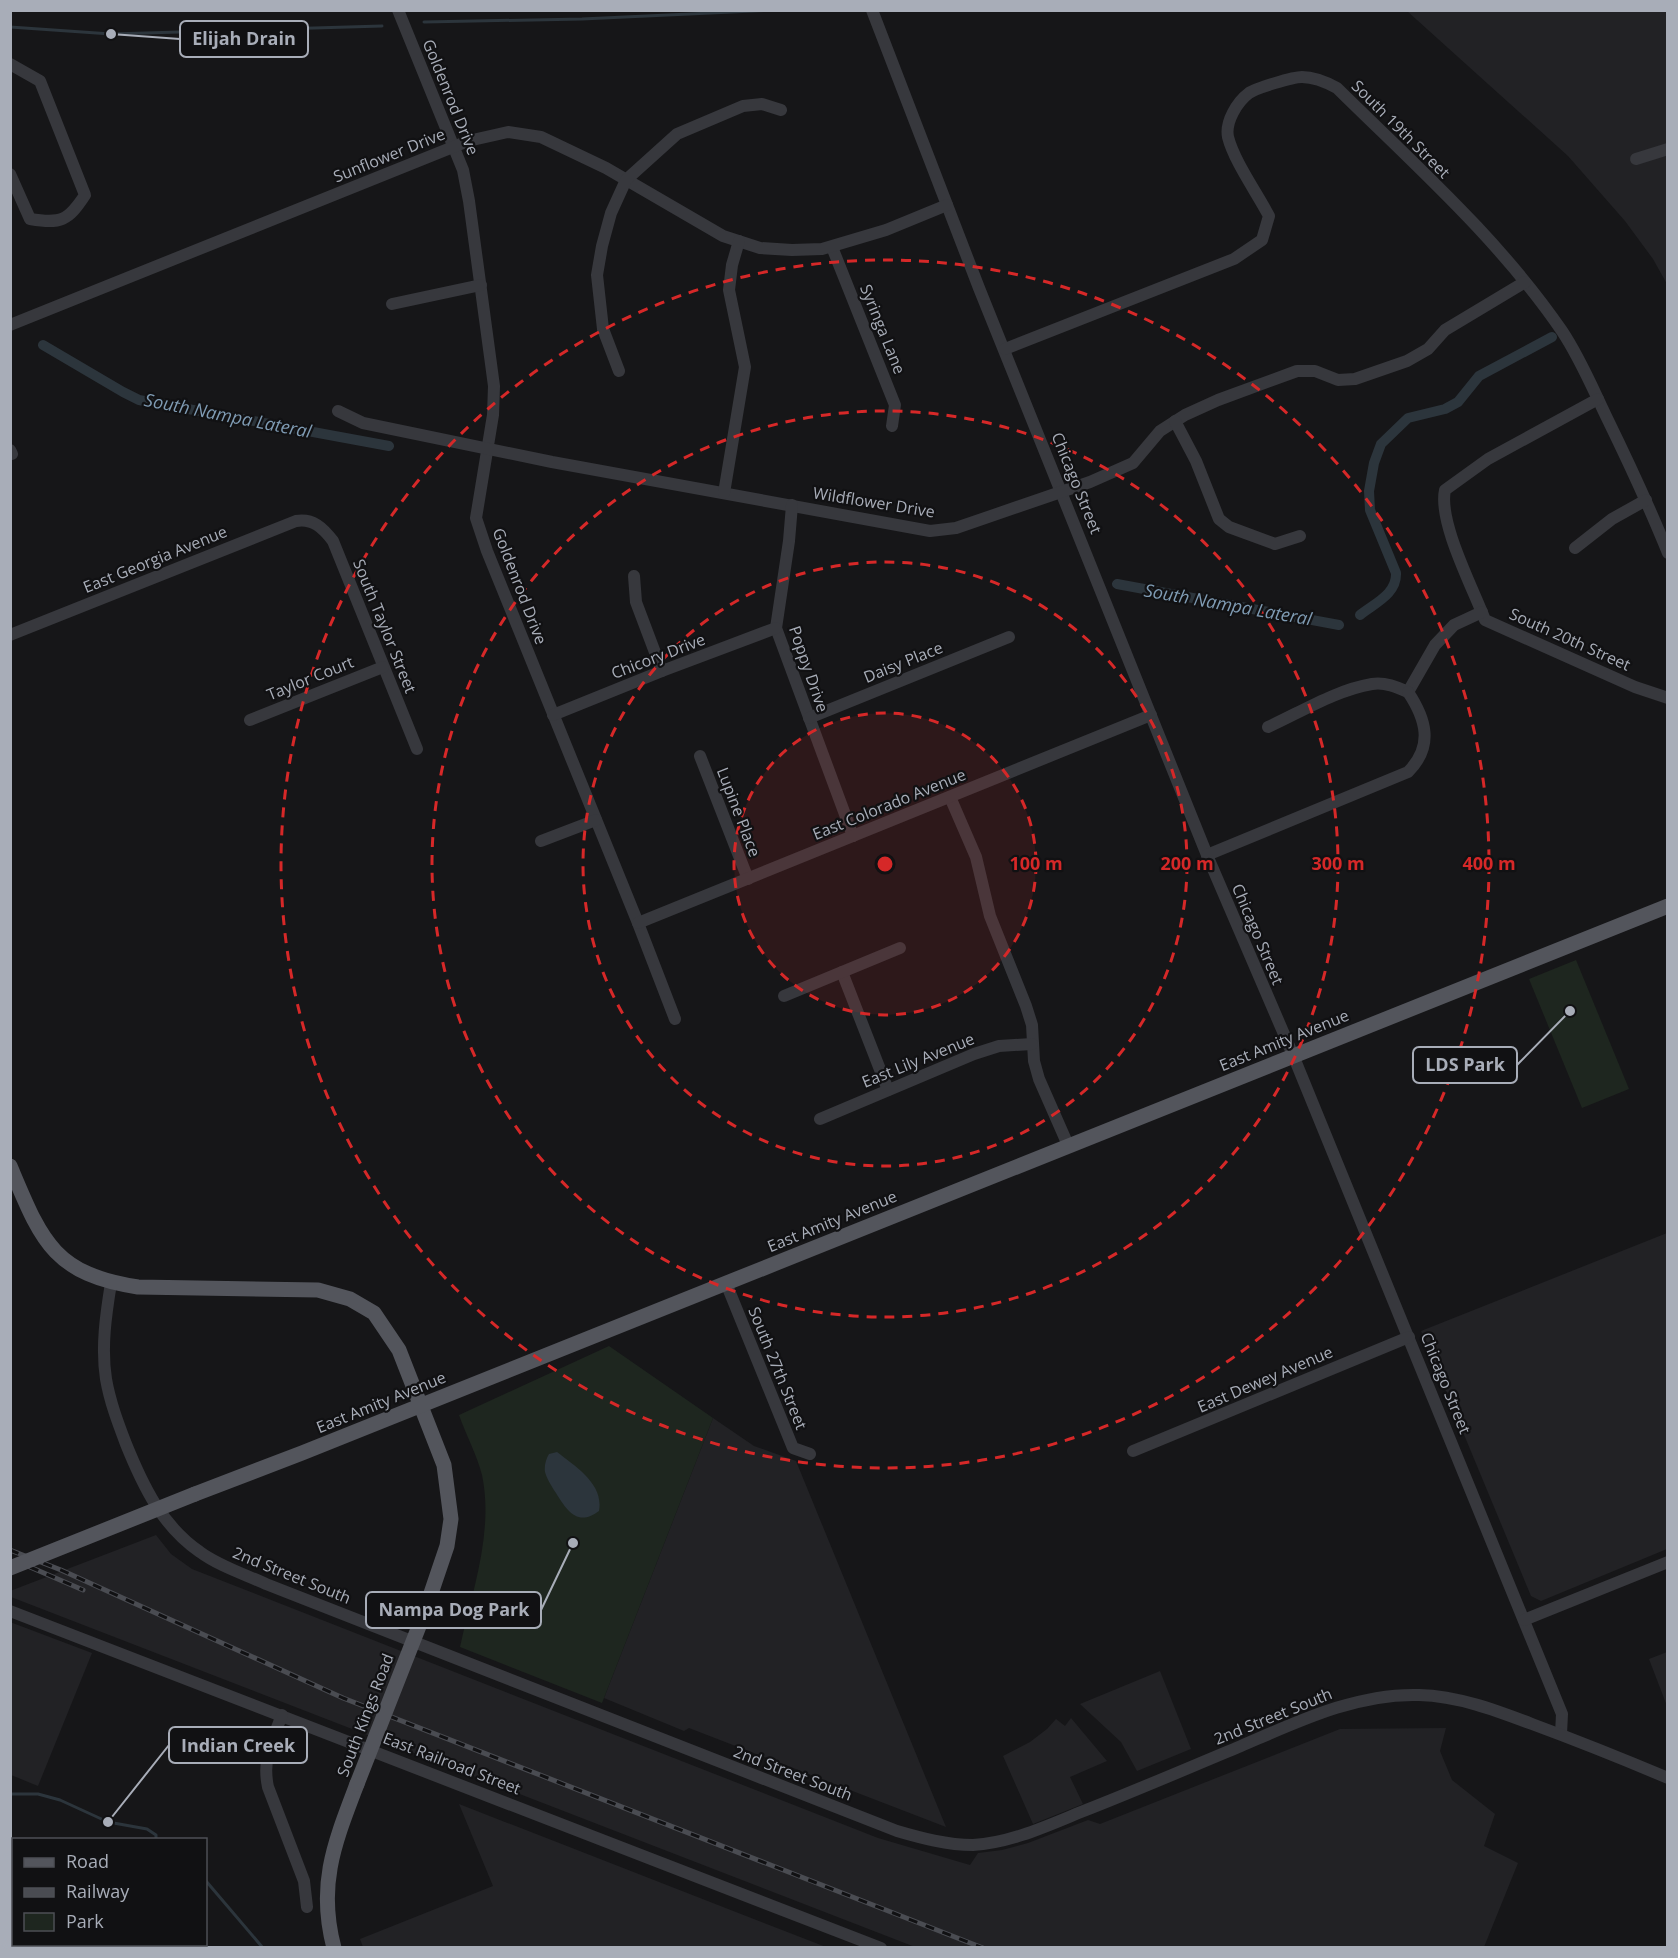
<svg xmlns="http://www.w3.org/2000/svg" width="1678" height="1958" font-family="'Open Sans',sans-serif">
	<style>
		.built { fill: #222225 }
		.green { fill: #1e261f }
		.water { fill: #2c353c }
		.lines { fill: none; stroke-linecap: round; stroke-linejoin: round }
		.stream { stroke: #2c353c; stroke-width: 3 }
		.canal { stroke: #2c353c; stroke-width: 10 }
		.minor { stroke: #37383d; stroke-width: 12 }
		.major { stroke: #53555c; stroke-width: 15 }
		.rail-casing { stroke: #4a4c52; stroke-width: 5 }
		.rail { stroke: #111113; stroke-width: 3; stroke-dasharray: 9; stroke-linecap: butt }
		.major-bridge { stroke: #53555c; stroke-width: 15 }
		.ring { fill: none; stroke: #d62828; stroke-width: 3; stroke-dasharray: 10 8 }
		.labels { text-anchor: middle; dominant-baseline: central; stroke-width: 4.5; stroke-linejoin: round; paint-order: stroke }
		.street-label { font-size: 16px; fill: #a8adb8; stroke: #111113 }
		.water-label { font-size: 18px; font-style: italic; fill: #7f9bb3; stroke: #111113 }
		.centre { fill: #d62828; stroke: #111113; stroke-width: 3 }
		.ring-label { font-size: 18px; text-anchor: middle; font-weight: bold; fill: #d62828; stroke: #111113; stroke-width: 4.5; stroke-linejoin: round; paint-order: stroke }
		.leader { fill: none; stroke: #a8adb8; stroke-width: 2 }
		.callout-dot { fill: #a8adb8; stroke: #111113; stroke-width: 2 }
		.callout { fill: #111113; stroke: #a8adb8; stroke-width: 2 }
		.callout-label { font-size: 18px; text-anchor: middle; font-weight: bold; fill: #a8adb8 }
	</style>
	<rect width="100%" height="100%" fill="#161618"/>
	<g class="built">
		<path d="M1407 11H1667V284L1653 259 1625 221 1568 156Z"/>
		<path d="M1667 1233V1549L1541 1601 1531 1596 1421 1331Z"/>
		<path d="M713 1418 754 1446 796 1461 946 1827 689 1728 684 1731 604 1698Z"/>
		<path d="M156 1535 171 1554 192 1569 878 1838 970 1865 978 1853 1002 1850 1028 1843 1088 1820 1100 1824 1340 1729 1446 1728 1440 1751 1452 1780 1495 1814 1484 1846 1518 1863 1484 1947H915L11 1597 10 1591Z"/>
		<path d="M10 1622 92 1653 38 1786 11 1775Z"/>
		<path d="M1667 1652V1706L1649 1659Z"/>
		<path d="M1160 1671 1191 1749 1137 1771 1121 1742 1080 1704Z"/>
		<path d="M1071 1718 1107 1761 1070 1777 1083 1804 1033 1824 1003 1756 1030 1742 1047 1729 1056 1719 1065 1726Z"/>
		<path d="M459 1804 764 1923 826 1947H363L360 1939 493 1886Z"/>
	</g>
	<g class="green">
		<path d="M1576 960 1629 1089 1582 1108 1529 979Z"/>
		<path d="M609 1346 713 1418 602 1703 460 1647C472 1592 494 1532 482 1475 477 1455 466 1435 459 1415Z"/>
	</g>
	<path class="water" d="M557 1452C576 1467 604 1484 599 1511 578 1527 567 1511 556 1493 552 1487 547 1479 545 1472 544 1466 546 1459 549 1454Z"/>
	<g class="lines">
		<g class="stream">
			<path d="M424 22 582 19 773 10"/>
			<path d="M10 27 111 34 382 26"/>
			<path d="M10 1794H38L60 1800 108 1822 147 1829 156 1835V1840"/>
			<path d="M206 1881 263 1948"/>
		</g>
		<g class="canal">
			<path d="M43 345 123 392 139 400 389 446"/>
			<path d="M1117 584 1339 625"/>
			<path d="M1360 615C1375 603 1397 594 1396 573L1370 510 1369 491 1374 463 1381 444 1408 418 1445 409 1458 402 1479 376 1552 337"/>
		</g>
		<g class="minor">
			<path d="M398 10 463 170 469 201 494 386 493 415 476 518 487 551 638 923 675 1019"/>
			<path d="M872 10 979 288 1207 855 1293 1055 1562 1714 1561 1734"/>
			<path d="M10 64 40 81 85 195C68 221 61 224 30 219L10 174"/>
			<path d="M1636 159 1668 149"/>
			<path d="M832 247 895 405 892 426"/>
			<path d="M392 304 481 285"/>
			<path d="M10 325 468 141 508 132 541 137 606 168 723 236 760 248 792 250 822 249 886 230 947 205"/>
			<path d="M1005 349 1234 259 1262 240 1269 216C1257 193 1234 161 1228 137 1225 122 1237 102 1249 93 1256 88 1293 77 1302 77 1314 77 1326 82 1337 88 1415 165 1500 240 1562 331 1580 358 1592 387 1606 416 1628 461 1649 506 1668 553"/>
			<path d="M619 371 603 329 597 275 602 246 611 213 626 180 677 134 743 106 762 104 781 110"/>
			<path d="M1598 399 1488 459 1445 490C1438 522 1473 588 1485 620L1635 687 1668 698"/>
			<path d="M338 411 363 423 552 462 930 531 956 528 1090 482 1133 463 1160 431 1185 415 1218 400 1297 371H1315L1338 380 1355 379 1407 361 1428 349 1445 330 1525 282"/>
			<path d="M1175 421 1196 461 1219 519 1229 527 1275 544 1300 536"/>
			<path d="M10 450 12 454"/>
			<path d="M724 493 745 367 729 290 732 265 739 241"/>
			<path d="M792 505 789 541 776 628 853 836"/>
			<path d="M1575 548 1612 519 1646 500"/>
			<path d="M634 576 636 602 662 671"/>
			<path d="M10 635 296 521C313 518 323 528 333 541L417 749"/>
			<path d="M1408 692 1435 645 1454 625 1482 612"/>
			<path d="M553 715 662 671 776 628"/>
			<path d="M809 718 1009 637"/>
			<path d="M250 720 383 667"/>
			<path d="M1268 727C1301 712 1336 690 1372 684 1385 682 1397 687 1408 692"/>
			<path d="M700 756 748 879"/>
			<path d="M950 797 976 857 990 916 1026 1006 1032 1025 1034 1061 1039 1079 1068 1145"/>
			<path d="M541 841 596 820"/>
			<path d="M1207 855 1408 772C1434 746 1426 719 1408 692"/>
			<path d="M638 923 1151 715"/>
			<path d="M842 972 888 1090"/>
			<path d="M784 996 900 948"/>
			<path d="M820 1119 974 1054 999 1046 1032 1044"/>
			<path d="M111 1283C106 1314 101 1347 106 1379 110 1402 118 1423 126 1444 143 1486 162 1526 200 1552 219 1566 244 1574 266 1584L897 1831C921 1838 947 1845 973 1845 1010 1843 1047 1826 1081 1812 1135 1791 1188 1768 1241 1746 1297 1722 1356 1693 1419 1695 1458 1696 1495 1710 1532 1724 1578 1741 1623 1759 1668 1778"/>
			<path d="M726 1283 793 1448 810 1454"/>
			<path d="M1133 1451 1409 1337"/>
			<path d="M10 1611 881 1948"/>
			<path d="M1524 1620 1668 1562"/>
			<path d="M282 1715C272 1741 262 1759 268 1787L304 1881 307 1907"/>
			<path d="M10 1899 14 1906"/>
			<path d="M29 1944 30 1948"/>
			<path d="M167 1944 169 1948"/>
		</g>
		<g class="major">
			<path d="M10 1166C41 1239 52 1274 138 1287L318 1290 350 1299 374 1313 399 1350 444 1465 451 1519 447 1546 425 1611"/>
			<path d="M195 1494 302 1453 1668 906"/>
			<path d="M334 1948C317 1884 335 1842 357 1784"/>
		</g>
		<defs>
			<g id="rail">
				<path d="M10 1550 61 1570 343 1698 983 1948"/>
				<path d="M30 1567 83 1590"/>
			</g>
		</defs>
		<use href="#rail" class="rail-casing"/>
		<use href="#rail" class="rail"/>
		<g class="major-bridge">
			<path d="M10 1568 195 1494"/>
			<path d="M357 1784 425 1611"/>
		</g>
	</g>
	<circle cx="885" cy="864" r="151" fill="#d62828" fill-opacity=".12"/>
	<g class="ring">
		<circle cx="885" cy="864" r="151"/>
		<circle cx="885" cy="864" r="302"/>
		<circle cx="885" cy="864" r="453"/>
		<circle cx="885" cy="864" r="604"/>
	</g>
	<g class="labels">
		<g class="street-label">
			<text transform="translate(451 97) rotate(68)">Goldenrod Drive</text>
			<text transform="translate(1401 129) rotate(45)">South 19th Street</text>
			<text transform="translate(389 155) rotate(-22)">Sunflower Drive</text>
			<text transform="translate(883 329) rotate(68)">Syringa Lane</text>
			<text transform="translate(1077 483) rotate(68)">Chicago Street</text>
			<text transform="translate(874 502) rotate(9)">Wildflower Drive</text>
			<text transform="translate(155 559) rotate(-22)">East Georgia Avenue</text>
			<text transform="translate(520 586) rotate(69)">Goldenrod Drive</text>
			<text transform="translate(385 626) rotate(68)">South Taylor Street</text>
			<text transform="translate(1570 639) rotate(24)">South 20th Street</text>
			<text transform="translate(658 656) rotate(-21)">Chicory Drive</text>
			<text transform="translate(903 662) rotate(-22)">Daisy Place</text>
			<text transform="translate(809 669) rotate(71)">Poppy Drive</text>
			<text transform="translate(310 678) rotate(-22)">Taylor Court</text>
			<text transform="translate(889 804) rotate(-22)">East Colorado Avenue</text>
			<text transform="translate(739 812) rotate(69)">Lupine Place</text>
			<text transform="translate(1258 934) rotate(67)">Chicago Street</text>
			<text transform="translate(1284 1040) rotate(-22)">East Amity Avenue</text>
			<text transform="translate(918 1060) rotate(-22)">East Lily Avenue</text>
			<text transform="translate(832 1221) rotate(-22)">East Amity Avenue</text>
			<text transform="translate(778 1368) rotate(68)">South 27th Street</text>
			<text transform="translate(1265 1379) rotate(-23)">East Dewey Avenue</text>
			<text transform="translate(1446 1383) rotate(68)">Chicago Street</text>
			<text transform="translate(381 1402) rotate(-22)">East Amity Avenue</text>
			<text transform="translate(292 1575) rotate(22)">2nd Street South</text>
			<text transform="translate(365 1715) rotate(-69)">South Kings Road</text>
			<text transform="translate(1273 1716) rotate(-22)">2nd Street South</text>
			<text transform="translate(452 1763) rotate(21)">East Railroad Street</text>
			<text transform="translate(793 1773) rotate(21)">2nd Street South</text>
		</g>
		<g class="water-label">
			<text transform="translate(228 415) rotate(11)">South Nampa Lateral</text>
			<text transform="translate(1228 604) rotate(10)">South Nampa Lateral</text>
		</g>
	</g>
	<circle cx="885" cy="864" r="9" class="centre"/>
	<g class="ring-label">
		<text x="1036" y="870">100 m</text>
		<text x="1187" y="870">200 m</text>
		<text x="1338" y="870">300 m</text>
		<text x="1489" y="870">400 m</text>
	</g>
	<path class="leader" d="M111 34L180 39M1570 1011L1517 1065M573 1543L541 1610M108 1822L169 1745"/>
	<g class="callout-dot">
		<circle cx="111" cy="34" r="6"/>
		<circle cx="1570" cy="1011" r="6"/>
		<circle cx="573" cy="1543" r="6"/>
		<circle cx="108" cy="1822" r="6"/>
	</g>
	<g class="callout">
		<rect x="180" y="21" width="128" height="36" rx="6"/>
		<rect x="1413" y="1047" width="104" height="36" rx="6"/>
		<rect x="366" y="1592" width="175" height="36" rx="6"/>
		<rect x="169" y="1727" width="138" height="36" rx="6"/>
	</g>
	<g class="callout-label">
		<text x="244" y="45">Elijah Drain</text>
		<text x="1465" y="1071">LDS Park</text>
		<text x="454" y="1616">Nampa Dog Park</text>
		<text x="238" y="1752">Indian Creek</text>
	</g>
	<rect width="1678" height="1958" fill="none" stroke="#a8adb8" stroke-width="24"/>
	<rect x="12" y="1838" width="195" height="108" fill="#111113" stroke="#4d4f55" stroke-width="1.5"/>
	<rect x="24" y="1858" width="30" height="9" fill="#53555c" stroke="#4d4f55" stroke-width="1.5"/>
	<text x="66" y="1868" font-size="18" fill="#a8adb8">Road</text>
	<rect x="24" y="1888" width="30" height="9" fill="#4a4c52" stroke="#4d4f55" stroke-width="1.5"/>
	<text x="66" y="1898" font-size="18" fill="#a8adb8">Railway</text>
	<rect x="24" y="1913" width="30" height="18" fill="#1e261f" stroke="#4d4f55" stroke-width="1.5"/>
	<text x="66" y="1928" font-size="18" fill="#a8adb8">Park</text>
</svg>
